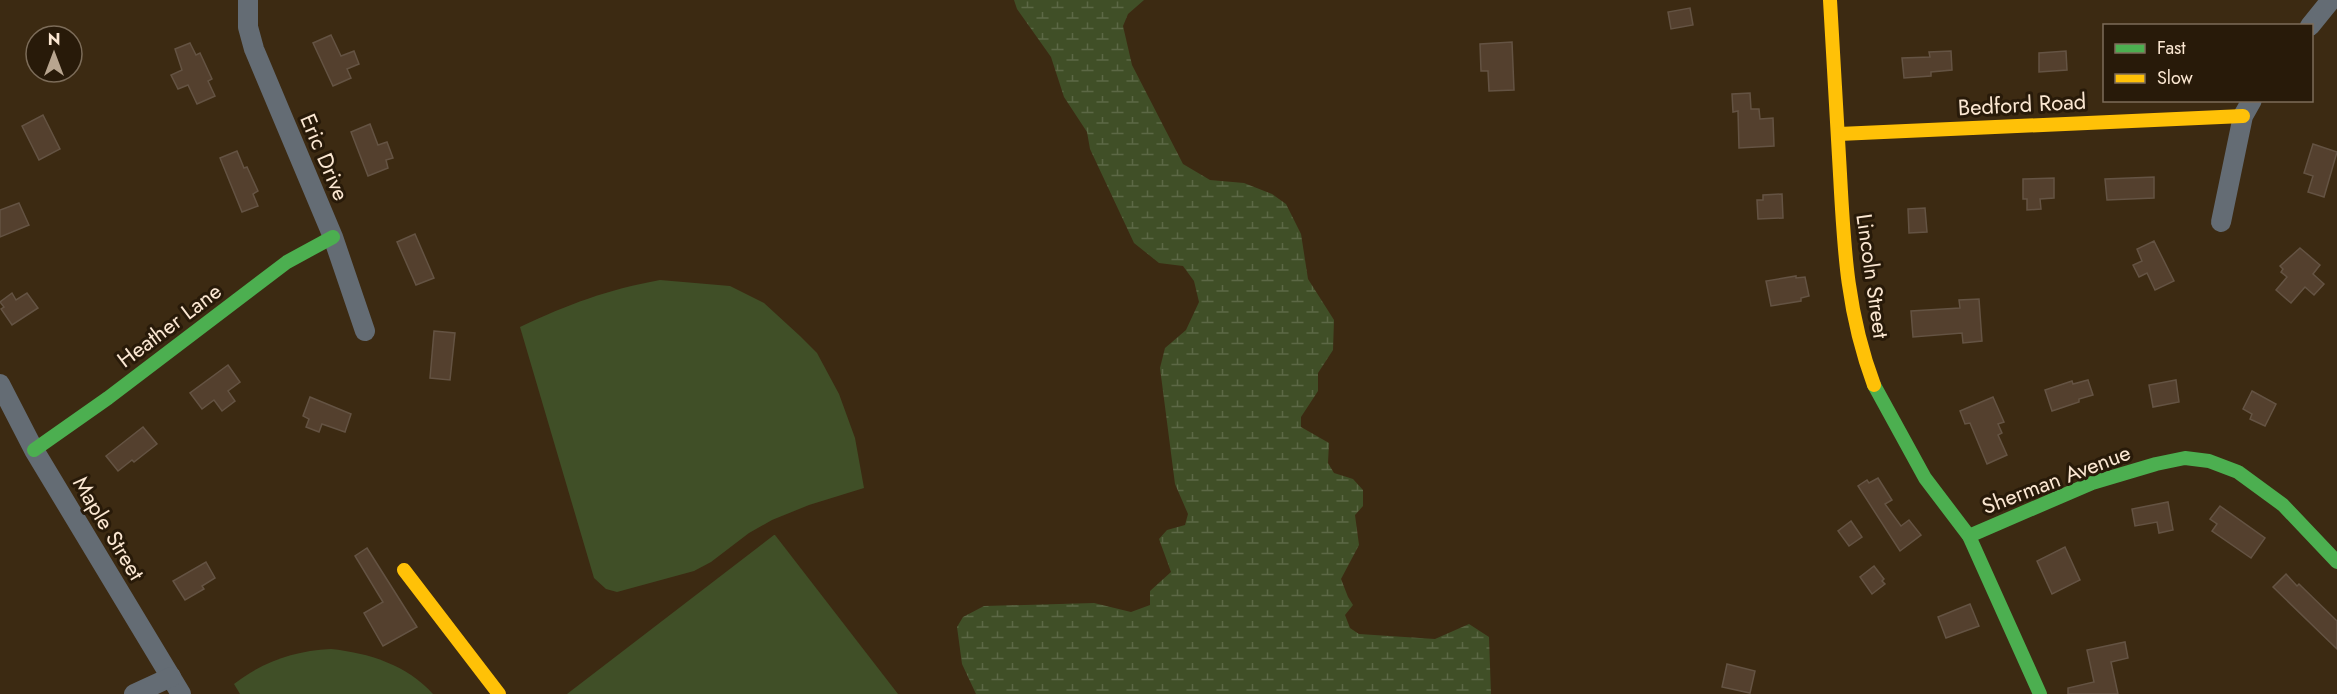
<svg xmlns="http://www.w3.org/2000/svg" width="2337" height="694" font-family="Jost,sans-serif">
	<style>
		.wetland { fill: url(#wetland-marsh) }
		.garden { fill: #404f27 }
		.building { fill: #54402e; stroke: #645343; stroke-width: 1.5 }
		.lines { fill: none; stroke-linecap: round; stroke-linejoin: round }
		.street { stroke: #646c74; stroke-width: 20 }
		.fast { stroke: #4caf50; stroke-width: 14 }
		.slow { stroke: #ffc107; stroke-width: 14 }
		.labels { text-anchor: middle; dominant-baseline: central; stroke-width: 6; stroke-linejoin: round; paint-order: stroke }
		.street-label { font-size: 22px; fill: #fbe7d2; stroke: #281a09 }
	</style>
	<defs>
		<pattern id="wetland-marsh" width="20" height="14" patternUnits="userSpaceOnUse" patternTransform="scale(1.5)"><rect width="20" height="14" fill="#404f27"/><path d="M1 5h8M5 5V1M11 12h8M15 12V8" fill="none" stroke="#5c6845"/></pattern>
	</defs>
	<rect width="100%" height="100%" fill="#3c2a12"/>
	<path class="wetland" d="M1014 0H1144L1128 14 1123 26 1132 65 1183 164 1210 180 1244 183 1272 194 1286 204 1301 234 1308 279 1334 320 1333 350 1318 373V391L1301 417V427L1329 443 1328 463 1334 473 1353 479 1363 490V506L1355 515 1359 545 1341 579 1348 597 1353 605 1345 615 1350 628 1359 634 1435 639 1469 624 1489 637 1491 694H976L962 664 957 627 963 617 984 606 1094 603 1131 612 1150 605V591L1171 572 1159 539 1167 530 1185 525 1188 514 1175 484 1160 368 1165 348 1186 330 1199 302 1194 281 1183 266 1159 263 1134 243 1090 149 1087 132 1064 97 1051 57 1017 9Z"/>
	<g class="garden">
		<path d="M660 280 730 286 764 303 800 336 817 353 839 394 855 438 864 488 809 505 772 520 749 533 711 562 694 571 617 592 606 589 594 578 520 327C569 304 606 290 660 280Z"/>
		<path d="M775 535 898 694H567L774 535Z"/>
		<path d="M331 649C369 653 407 665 433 694H240L234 684C264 661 294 651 331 649Z"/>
	</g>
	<g class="building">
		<path d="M1690 8 1693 25 1671 29 1668 12Z"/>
		<path d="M331 35 341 56 354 51 359 64 347 69 351 78 333 86 313 43Z"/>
		<path d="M1512 42 1514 90 1489 91 1488 71H1481L1480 44Z"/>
		<path d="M190 43 196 55 200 53 212 79 208 81 215 96 197 104 188 85 178 89 171 75 182 70 175 49Z"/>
		<path d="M1951 51 1952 70 1931 72V76L1904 78 1902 58 1930 57 1929 52Z"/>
		<path d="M2066 51 2067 70 2039 72V53Z"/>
		<path d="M1750 93 1751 109H1759L1760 119 1773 118 1774 146 1739 148 1738 111 1733 112 1732 94Z"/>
		<path d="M43 115 60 149 39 160 22 126Z"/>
		<path d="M370 124 378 145 387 142 393 158 386 160 388 168 368 176 351 132Z"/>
		<path d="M2313 144 2337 152 2324 197 2308 192 2313 176 2304 173Z"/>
		<path d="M237 151 244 168 247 167 258 191 253 194 258 206 242 212 220 158Z"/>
		<path d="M2154 177V198L2107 200 2105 179Z"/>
		<path d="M2054 178V198L2040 199 2041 209 2027 210V199H2023V179Z"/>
		<path d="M1782 194 1783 218 1758 219 1757 200H1763V195Z"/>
		<path d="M19 203 29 225 0 237V210Z"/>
		<path d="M1925 208 1927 232 1909 233 1908 209Z"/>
		<path d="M415 234 434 278 416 285 397 242Z"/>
		<path d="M2154 241 2174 281 2155 290 2147 273 2139 277 2133 265 2142 261 2137 249Z"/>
		<path d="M2300 248 2320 265 2313 274 2324 284 2314 295 2305 287 2291 303 2276 290 2287 277 2281 272 2283 269 2280 266Z"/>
		<path d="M1796 276V278L1805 277 1809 296 1801 298V301L1771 306 1766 281Z"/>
		<path d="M12 293 16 300 27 293 38 308 12 325 1 309 4 307 0 302Z"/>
		<path d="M1979 299 1982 341 1963 343 1962 333 1913 337 1911 311 1960 308 1959 300Z"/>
		<path d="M434 331 455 333 450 380 430 378Z"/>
		<path d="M228 365 240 382 228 391 235 401 222 411 214 400 202 409 190 393Z"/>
		<path d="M2088 380 2093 395 2079 399V402L2052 411 2045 390 2072 381 2073 384Z"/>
		<path d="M2176 380 2179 402 2153 407 2149 385Z"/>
		<path d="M2252 391 2276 404 2265 426 2250 419 2252 414 2243 409Z"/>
		<path d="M310 397 351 414 345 432 322 424 319 432 306 427 309 419 303 416Z"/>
		<path d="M1993 397 2004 422 1998 424 2002 433 1998 435 2007 455 1987 464 1970 423 1965 424 1960 411Z"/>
		<path d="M143 427 157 444 134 462 132 460 118 471 106 456Z"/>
		<path d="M1878 478 1892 500 1885 504 1901 526 1909 520 1921 535 1900 551 1858 486 1867 480 1869 483Z"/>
		<path d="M2168 502 2173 530 2159 533 2157 522 2135 526 2132 509Z"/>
		<path d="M2220 506 2265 538 2251 558 2212 531 2217 524 2210 519Z"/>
		<path d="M1851 521 1862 537 1849 546 1838 531Z"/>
		<path d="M2065 547 2080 580 2052 594 2037 561Z"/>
		<path d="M367 548 417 627 383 646 364 613 383 602 355 556Z"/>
		<path d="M206 562 215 578 202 586 204 589 185 600 173 581Z"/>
		<path d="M1874 566 1884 579 1882 581 1885 584 1872 594 1860 577Z"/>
		<path d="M2286 574 2297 586 2299 584 2337 621V649L2273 587Z"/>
		<path d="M1970 604 1979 626 1946 638 1938 617Z"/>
		<path d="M2125 642 2128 658 2111 662 2118 694H2068V688L2094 682 2087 650Z"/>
		<path d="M1727 664 1755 671 1750 693 1722 687Z"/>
	</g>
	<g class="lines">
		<g class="street">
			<path d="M248 0V27L254 49 333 237 365 331"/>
			<path d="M2310 26 2331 0"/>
			<path d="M2221 222 2243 116 2252 100"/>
			<path d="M0 384 34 450 181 694"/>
			<path d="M134 694 171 677"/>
		</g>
		<g class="fast">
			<path d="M1874 385 1925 478 1969 536 2040 694"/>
			<path d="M34 450 108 398 287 262 333 237"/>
			<path d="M1969 536 2092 483 2156 464 2185 458 2209 461 2238 472 2283 505 2337 562"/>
		</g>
		<g class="slow">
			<path d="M1830 0C1833 58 1837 116 1840 174 1844 249 1847 313 1874 385"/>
			<path d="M1839 134 2243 116"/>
			<path d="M404 570 499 694"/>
		</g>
	</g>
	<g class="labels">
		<g class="street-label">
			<text transform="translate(2022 104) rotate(-3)">Bedford Road</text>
			<text transform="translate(325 157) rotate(67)">Eric Drive</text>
			<text transform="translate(1873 276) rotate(82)">Lincoln Street</text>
			<text transform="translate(169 325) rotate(-37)">Heather Lane</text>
			<text transform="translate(2056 479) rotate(-21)">Sherman Avenue</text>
			<text transform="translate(109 528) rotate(59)">Maple Street</text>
		</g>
	</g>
	<rect x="2103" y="24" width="210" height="78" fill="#281a09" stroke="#7c6c59" stroke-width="1.5"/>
	<rect x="2115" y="44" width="30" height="9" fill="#4caf50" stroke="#7c6c59" stroke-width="1.5"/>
	<text x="2157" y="54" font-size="18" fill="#fbe7d2">Fast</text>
	<rect x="2115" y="74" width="30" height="9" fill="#ffc107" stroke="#7c6c59" stroke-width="1.5"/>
	<text x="2157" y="84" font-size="18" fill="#fbe7d2">Slow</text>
	<g transform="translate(54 54)"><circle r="28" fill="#281a09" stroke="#7c6c59" stroke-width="1.5"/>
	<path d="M0-4.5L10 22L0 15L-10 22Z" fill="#b8a58f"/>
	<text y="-9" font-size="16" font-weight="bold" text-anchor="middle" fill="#fbe7d2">N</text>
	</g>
</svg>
